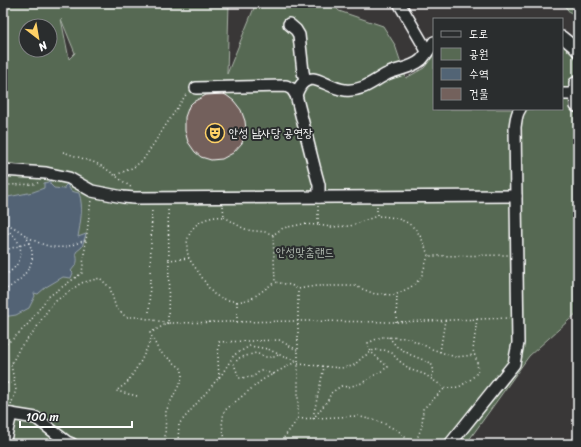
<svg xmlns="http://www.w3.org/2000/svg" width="581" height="447" font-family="Sriracha,'Poor Story',sans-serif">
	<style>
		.green { fill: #576953; stroke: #abb4a9; fill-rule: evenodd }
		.water { fill: #526475; stroke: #97a2ac }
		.building { fill: #73615c; stroke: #fff }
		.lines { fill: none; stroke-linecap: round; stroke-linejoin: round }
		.minor-casing { stroke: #fff; stroke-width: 14 }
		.path { stroke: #fff; stroke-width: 1.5; stroke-dasharray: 1 3; stroke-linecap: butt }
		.minor { stroke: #2a2d2e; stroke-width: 11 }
		.labels { text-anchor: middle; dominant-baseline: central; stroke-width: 4; stroke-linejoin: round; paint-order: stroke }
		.poi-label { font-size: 12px; fill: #fff; stroke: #2a2d2e; text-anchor: start }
		.park-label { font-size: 12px; fill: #b3bcb2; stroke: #2a2d2e }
	</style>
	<rect width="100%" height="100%" fill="#393737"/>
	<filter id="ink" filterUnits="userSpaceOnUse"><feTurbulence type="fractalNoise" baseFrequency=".025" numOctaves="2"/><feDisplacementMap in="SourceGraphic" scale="8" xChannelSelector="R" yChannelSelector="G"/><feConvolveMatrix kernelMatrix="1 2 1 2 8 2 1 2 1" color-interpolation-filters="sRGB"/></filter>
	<g filter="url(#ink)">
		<g class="green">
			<path d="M3 3H229L227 74 256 3H332L339 11 383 26 395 45 406 78 424 68 434 55V109H562V45L565 46 578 62V312L529 356 466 444H3ZM61 19 75 53 69 59ZM26 26H50V50H26Z"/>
			<path d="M562 3H578V22Z"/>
		</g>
		<path class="water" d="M50 180V184L54 188 64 189V187L67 184 71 191 79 193C84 207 80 224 78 237L86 234 82 247 76 252C78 263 78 262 71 271L73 273 71 278 63 277 46 287 38 294 34 293 35 296 29 308 16 315 3 317V198L33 192 44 188V183L48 182Z"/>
		<path class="building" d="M223 94 226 95 234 101 241 110 245 121 246 130 242 143 233 153 222 159 211 160 201 157 195 152 188 142 185 131V117L189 106 193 102 206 95Z"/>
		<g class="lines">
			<defs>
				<g id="minor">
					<path d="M399 3 427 51"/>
					<path d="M289 24 296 30 299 35 303 72 305 81"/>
					<path d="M562 37 573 46 578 51"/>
					<path d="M575 83 576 106"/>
					<path d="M196 88 286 86 292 89 296 95 316 174 319 185V197"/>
					<path d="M562 94H578"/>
					<path d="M296 95C299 87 303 79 313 79 321 80 334 89 345 90 362 92 373 81 387 74 398 69 412 68 421 60 426 55 430 48 434 42"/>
					<path d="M3 170 46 173 69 178 92 191 123 197 134 198 516 196"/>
					<path d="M3 413 11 414 36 418 67 442 72 444"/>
					<path d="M4 444 11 414"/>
					<path d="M450 444 514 364 518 343 515 127C516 121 516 114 520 109"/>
				</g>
			</defs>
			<use href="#minor" class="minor-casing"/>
			<g class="path">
				<path d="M63 152 96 163 105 168 132 188"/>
				<path d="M116 175 134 167 143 160 187 93"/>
				<path d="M3 190 10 185 36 184 39 182"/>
				<path d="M168 206 169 260"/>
				<path d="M223 206 224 217C216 216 207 218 200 222 188 230 184 244 189 258 191 263 196 268 199 273 204 280 208 288 214 294 220 299 229 300 237 302"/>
				<path d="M318 206V225L331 227 350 226 377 216"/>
				<path d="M377 206V216C407 217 420 226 428 256L509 255"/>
				<path d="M224 217C232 221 239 227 248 230 256 232 265 230 273 235"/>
				<path d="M3 224C12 225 18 230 25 235 37 243 51 249 66 247 72 245 80 242 86 240"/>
				<path d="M318 225 303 224 283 228 273 235 275 282 291 285 298 289 316 286H355L375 294 395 295 411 287 421 278 428 256"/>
				<path d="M3 228C27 240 26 265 3 276"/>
				<path d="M3 240 9 232"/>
				<path d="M3 246 5 250V259L3 261"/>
				<path d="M5 250 29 243"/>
				<path d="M189 258 169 260 168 323 298 321 396 322 509 318"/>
				<path d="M3 290C15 286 30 272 32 259 33 251 30 245 27 238"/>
				<path d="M149 312 152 208"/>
				<path d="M237 322V302L251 299 275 282"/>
				<path d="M396 322 397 294"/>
				<path d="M168 323 150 333 159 351 182 369V379L166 411 165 437 168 444"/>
				<path d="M389 337 396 346 411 355 431 363 434 371 431 378"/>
				<path d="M3 346 14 338 29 323 48 297 82 273 91 200"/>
				<path d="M440 352 445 320"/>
				<path d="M298 361V289"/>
				<path d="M298 364 341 368 353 366 363 357 374 350H384L392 353 398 360 411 370 424 374 445 388 459 387 470 380 478 372 477 362 473 350 477 319"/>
				<path d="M273 374 261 370 253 377 239 378 234 364 239 358 256 353 265 357H275L278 355"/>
				<path d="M219 378 218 359 219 342 279 340 297 350"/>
				<path d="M3 384 14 382"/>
				<path d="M137 396 116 391 127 383 141 361 152 337"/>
				<path d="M11 405 16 390 11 365 20 347 34 332 43 317 53 303 81 283 100 278 110 288 116 308 126 317H138L168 323"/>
				<path d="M313 417 324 367"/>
				<path d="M298 419 357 416 381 422 400 432 412 444"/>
				<path d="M313 419 328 400 331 393 341 386 348 387 362 383 388 367 371 352 368 343 381 337 408 338 432 349 455 357 475 355"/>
				<path d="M182 444 178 441 179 424 222 374 234 355 250 346 268 349 284 357 298 361"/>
				<path d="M226 444 222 425 224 411 262 380 297 361"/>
				<path d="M279 444 298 419V365"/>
				<path d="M415 444 422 426 423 409 445 388"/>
			</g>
			<use href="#minor" class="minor"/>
		</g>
	</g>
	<defs>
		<symbol id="theatre-ring" viewBox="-11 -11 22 22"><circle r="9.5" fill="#2a2d2e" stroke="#ffd166" stroke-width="1.5"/><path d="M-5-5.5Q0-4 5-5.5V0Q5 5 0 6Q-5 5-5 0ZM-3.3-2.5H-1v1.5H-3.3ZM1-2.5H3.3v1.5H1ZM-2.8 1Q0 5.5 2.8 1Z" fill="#ffd166"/></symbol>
	</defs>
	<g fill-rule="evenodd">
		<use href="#theatre-ring" x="204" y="122" width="22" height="22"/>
	</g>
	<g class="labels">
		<g class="poi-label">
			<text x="229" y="133">안성 남사당 공연장</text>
		</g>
		<g class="park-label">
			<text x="305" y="252">안성맞춤랜드</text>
		</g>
	</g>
	<rect width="581" height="447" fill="none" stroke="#2a2d2e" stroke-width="16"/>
	<rect x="8" y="8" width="565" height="431" fill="none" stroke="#fff" stroke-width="1.5" filter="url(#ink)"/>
	<rect x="433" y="18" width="130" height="92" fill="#2a2d2e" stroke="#7f8182"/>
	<rect x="441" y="31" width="20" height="6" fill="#2a2d2e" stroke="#7f8182"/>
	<text x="469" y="38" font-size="12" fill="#ffffff">도로</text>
	<rect x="441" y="48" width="20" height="12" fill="#576953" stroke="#7f8182"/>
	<text x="469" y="58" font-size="12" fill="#ffffff">공원</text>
	<rect x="441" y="68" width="20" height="12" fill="#526475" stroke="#7f8182"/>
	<text x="469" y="78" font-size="12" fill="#ffffff">수역</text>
	<rect x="441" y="88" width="20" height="12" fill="#73615c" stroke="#7f8182"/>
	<text x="469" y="98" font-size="12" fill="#ffffff">건물</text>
	<g transform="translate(38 38) rotate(149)"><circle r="19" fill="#2a2d2e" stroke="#7f8182"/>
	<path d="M0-3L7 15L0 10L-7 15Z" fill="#ffd166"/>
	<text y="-6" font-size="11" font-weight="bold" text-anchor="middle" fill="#ffffff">N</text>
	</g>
	<path d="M20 421v6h112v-6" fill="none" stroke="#ffffff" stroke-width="2"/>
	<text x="26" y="421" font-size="12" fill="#ffffff" stroke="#2a2d2e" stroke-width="3" paint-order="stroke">100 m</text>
</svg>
